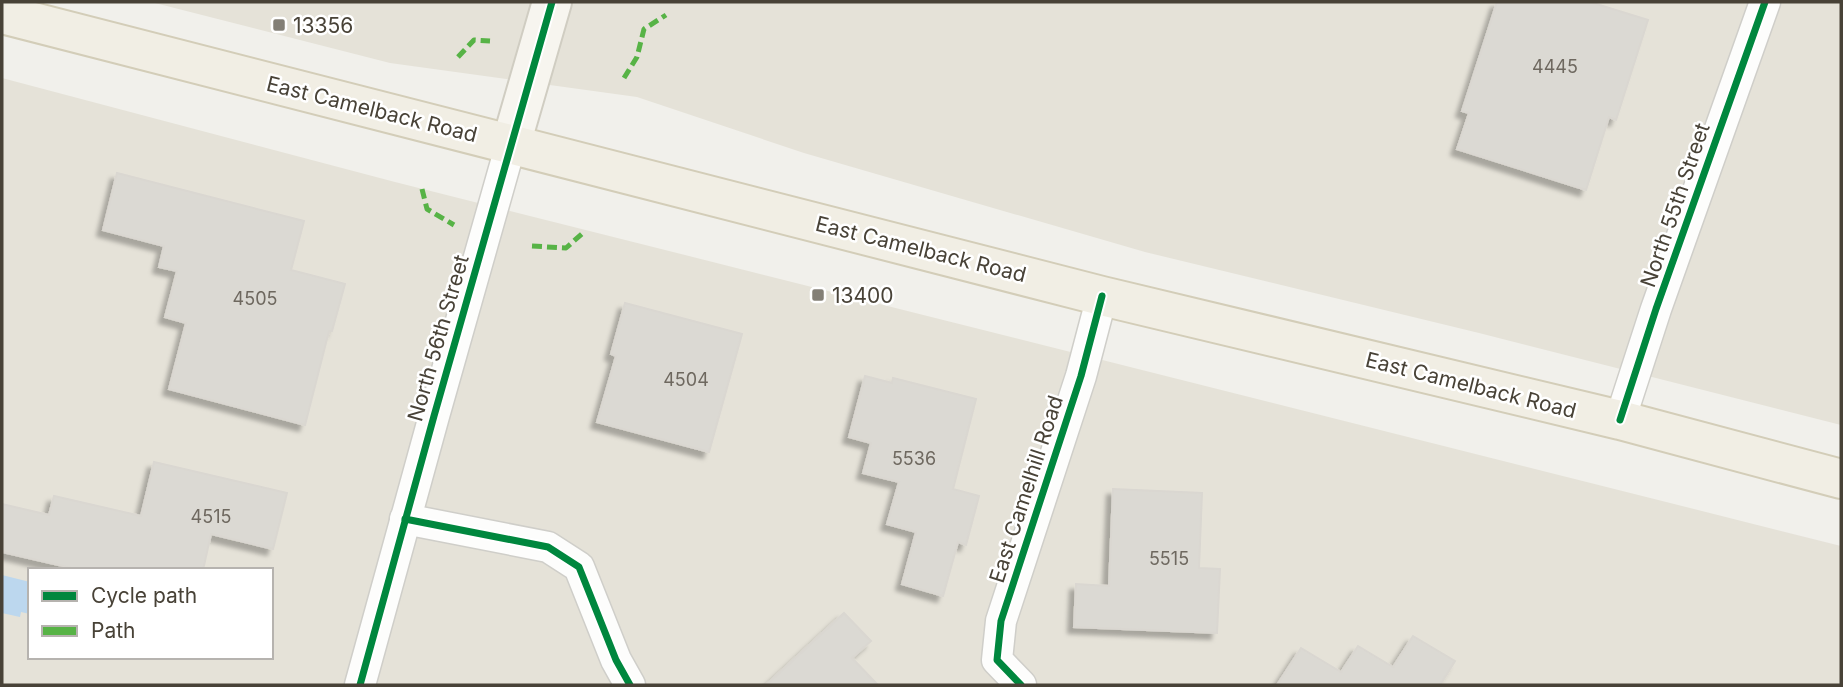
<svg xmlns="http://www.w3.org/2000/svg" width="1843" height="687" font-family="Inter,sans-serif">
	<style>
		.residential { fill: #e5e2d8; fill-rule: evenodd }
		.water { fill: #bcd7ee }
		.building { fill: #dbd9d3; stroke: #dad7d1; stroke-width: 2; filter: url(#shadow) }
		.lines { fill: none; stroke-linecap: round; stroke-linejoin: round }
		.street-casing { stroke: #cfcec9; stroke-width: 33 }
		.secondary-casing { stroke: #d0cdc2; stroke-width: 42 }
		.primary-casing { stroke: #d3cdb8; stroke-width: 42 }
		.street { stroke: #fdfdfc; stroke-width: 30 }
		.secondary { stroke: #f7f5ef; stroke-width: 38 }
		.primary { stroke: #f1eee4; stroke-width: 38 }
		.quiet { stroke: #57b346; stroke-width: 5; stroke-dasharray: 10 5; stroke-linecap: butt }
		.cycleway-casing { stroke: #fff; stroke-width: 11 }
		.cycleway { stroke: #00873e; stroke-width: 7 }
		.poi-dot { fill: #837f76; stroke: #fff; stroke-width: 2.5 }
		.labels { text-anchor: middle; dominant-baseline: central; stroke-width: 5; stroke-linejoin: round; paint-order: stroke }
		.number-label { font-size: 18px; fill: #6e685f }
		.poi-label { font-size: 21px; fill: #484237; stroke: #fff; text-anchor: start }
		.street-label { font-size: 21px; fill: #484237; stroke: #fff }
	</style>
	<defs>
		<filter id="shadow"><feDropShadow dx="-6" dy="6" stdDeviation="2" flood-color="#0004"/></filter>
	</defs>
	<rect width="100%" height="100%" fill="#f1f0eb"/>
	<g class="residential">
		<path d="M151 2H1841V425L1479 333 1145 252 804 153 637 97 390 63Z"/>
		<path d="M2 78 395 182 1841 546V685H2ZM30 570H271V657H30Z"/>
	</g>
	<path class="water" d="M2 575 30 582V614L21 612 20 617 2 613Z"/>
	<g class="building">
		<path d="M1497 2H1590L1648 20 1616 120 1609 117 1586 190 1457 149 1469 113 1462 111Z"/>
		<path d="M117 173 304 221 291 270 345 284 332 331H329L305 425 169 389 186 323 165 317 177 271 159 267 164 246 103 230Z"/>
		<path d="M625 303 742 334 709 452 597 422 616 356 611 354Z"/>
		<path d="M865 376 892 383 893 378 976 399 953 489 979 496 966 545 958 542 943 596 902 584 916 532 887 524 899 482 863 473 871 443 849 437Z"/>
		<path d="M154 462 287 493 273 549 211 534 203 570H80L2 552V504L49 515 54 496 141 516Z"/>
		<path d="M1113 489 1202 493 1199 568 1220 569 1217 633 1074 627 1076 584 1109 586Z"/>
		<path d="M844 613 871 641 852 658 878 685H766Z"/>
		<path d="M1413 636 1455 661 1440 685H1277L1301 648 1341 672 1358 646 1393 667Z"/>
	</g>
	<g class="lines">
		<defs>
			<g id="street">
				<path d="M1620 420 1656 309 1765 2"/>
				<path d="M405 519 548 547 579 567 616 660 630 685"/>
				<path d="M360 685 434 416 511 144"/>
				<path d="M1021 685 997 660 1001 621 1081 376 1102 296"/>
			</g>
			<path id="secondary" d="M511 144 552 2"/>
			<path id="primary" d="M2 14 1102 296 1620 420 1841 479"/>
		</defs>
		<use href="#street" class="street-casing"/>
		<use href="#secondary" class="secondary-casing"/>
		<use href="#primary" class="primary-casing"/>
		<use href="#street" class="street"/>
		<use href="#secondary" class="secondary"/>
		<use href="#primary" class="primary"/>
		<g class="quiet">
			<path d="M458 57 474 40 490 41"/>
			<path d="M624 78 637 57 644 29 666 15"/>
			<path d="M422 189 427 209 454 225"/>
			<path d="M532 246 566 248 584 232"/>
		</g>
		<defs>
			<g id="cycleway">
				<path d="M1620 420 1656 309 1765 2"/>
				<path d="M405 519 548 547 579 567 616 660 630 685"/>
				<path d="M360 685 434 416 552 2"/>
				<path d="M1021 685 997 660 1001 621 1081 376 1102 296"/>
			</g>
		</defs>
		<use href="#cycleway" class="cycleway-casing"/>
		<use href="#cycleway" class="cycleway"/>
	</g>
	<g class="poi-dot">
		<rect x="272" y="18" width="14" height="14" rx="3.5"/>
		<rect x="811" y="288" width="14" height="14" rx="3.5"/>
	</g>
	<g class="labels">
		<g class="number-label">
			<text x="1555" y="66">4445</text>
			<text x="255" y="298">4505</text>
			<text x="686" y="379">4504</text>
			<text x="914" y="458">5536</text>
			<text x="211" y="516">4515</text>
			<text x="1169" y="558">5515</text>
		</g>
		<g class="poi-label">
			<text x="293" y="25">13356</text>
			<text x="832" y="295">13400</text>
		</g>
		<g class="street-label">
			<text transform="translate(372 109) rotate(14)">East Camelback Road</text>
			<text transform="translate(1675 205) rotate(-71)">North 55th Street</text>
			<text transform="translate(921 249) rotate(14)">East Camelback Road</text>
			<text transform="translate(438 338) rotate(-74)">North 56th Street</text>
			<text transform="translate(1471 385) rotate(14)">East Camelback Road</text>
			<text transform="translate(1026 489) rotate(-72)">East Camelhill Road</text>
		</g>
	</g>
	<rect width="1843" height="687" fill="none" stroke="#484237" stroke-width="7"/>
	<rect x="28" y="568" width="245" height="91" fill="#ffffff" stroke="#b6b3af" stroke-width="2"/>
	<rect x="42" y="591" width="35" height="10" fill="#00873e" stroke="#b6b3af" stroke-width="2"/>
	<text x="91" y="603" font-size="21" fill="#484237">Cycle path</text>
	<rect x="42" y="626" width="35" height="10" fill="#57b346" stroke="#b6b3af" stroke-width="2"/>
	<text x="91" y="638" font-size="21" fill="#484237">Path</text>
</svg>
